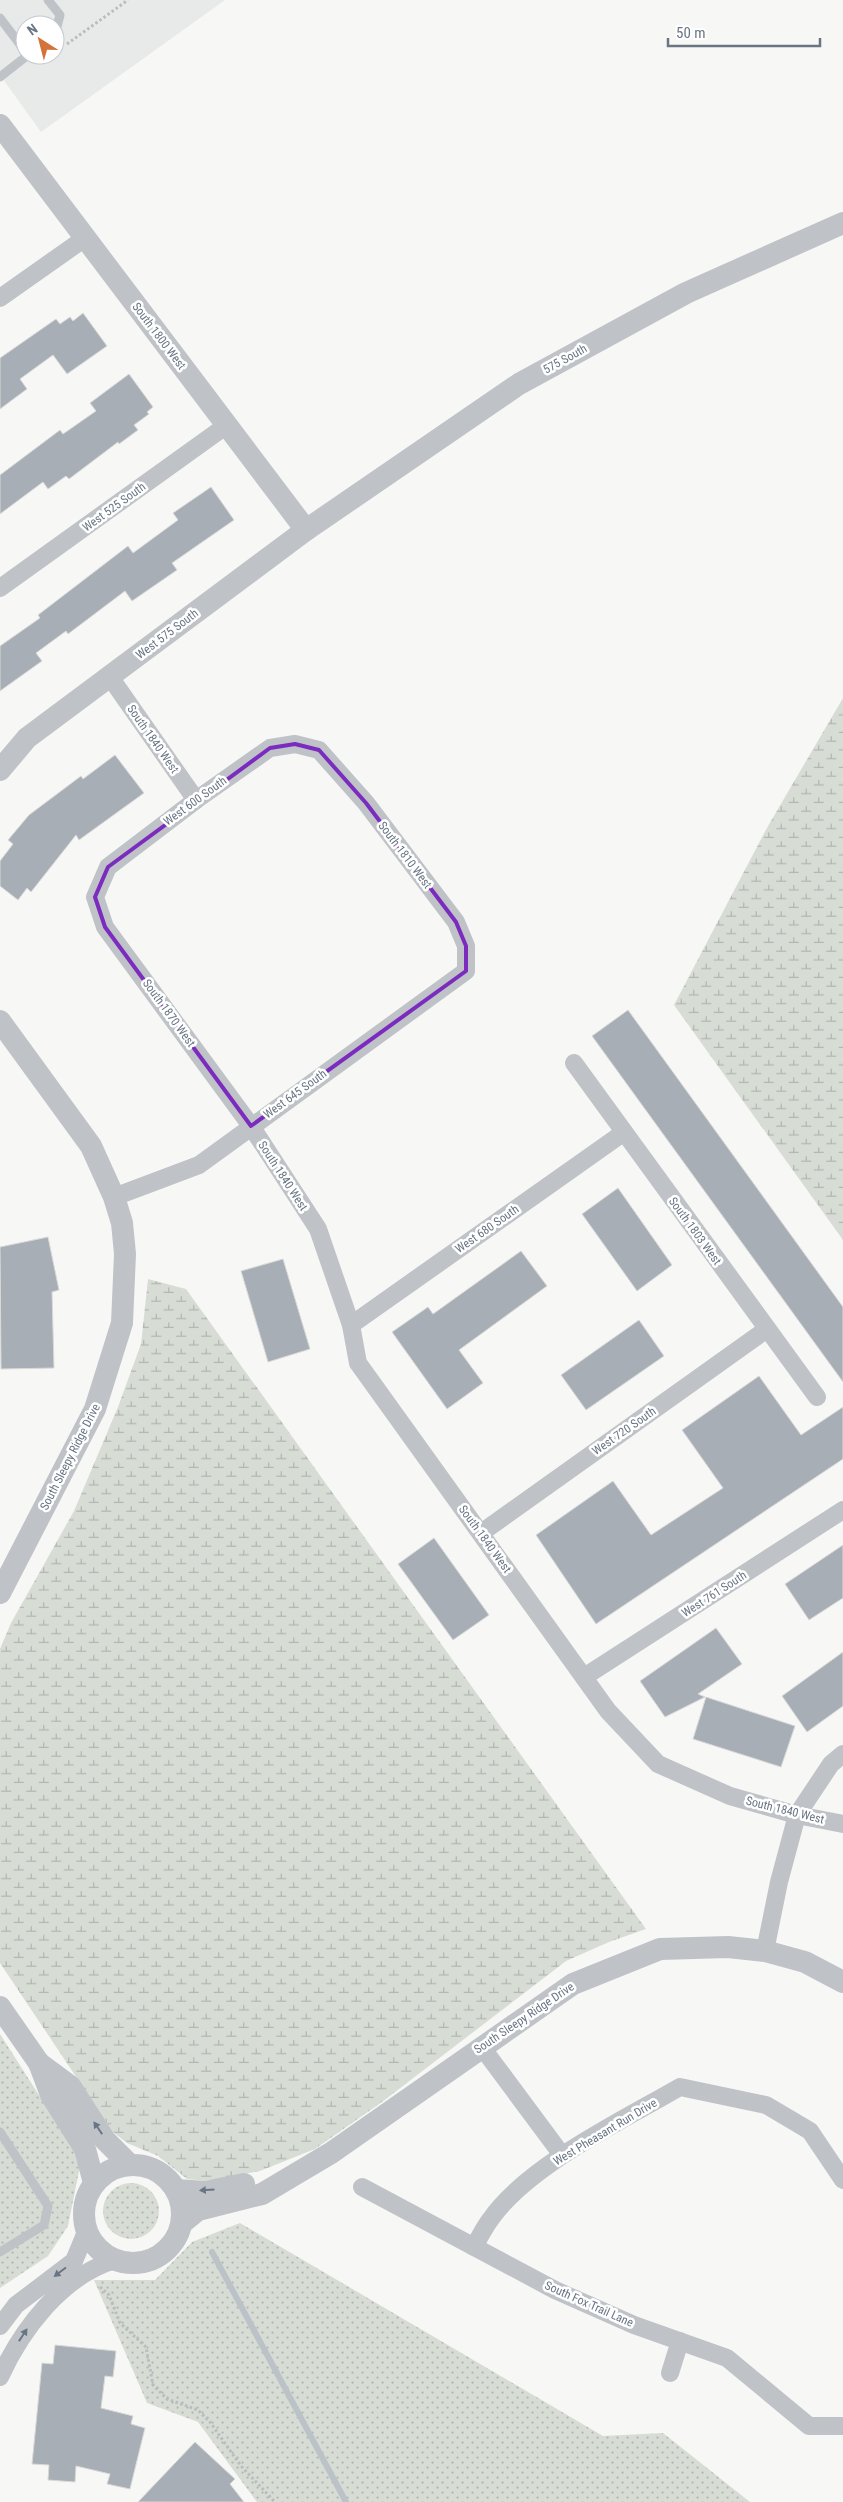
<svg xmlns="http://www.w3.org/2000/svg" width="843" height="2502" font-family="'Roboto Condensed',sans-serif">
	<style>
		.built { fill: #e8eae9; fill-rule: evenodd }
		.grass { fill: url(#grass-dots) }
		.wetland { fill: url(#wetland-marsh) }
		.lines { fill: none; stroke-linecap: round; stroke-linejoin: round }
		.stream { stroke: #bbc3c9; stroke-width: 6 }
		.building { fill: #a8aeb5; stroke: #d9d9d8 }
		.path { stroke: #babcbf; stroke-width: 3; stroke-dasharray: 2.5 2.5; stroke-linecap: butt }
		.service { stroke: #bfc3c7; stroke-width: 9 }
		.minor { stroke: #bfc3c7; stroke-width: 18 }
		.tertiary { stroke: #bfc3c7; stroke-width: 22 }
		.oneway { fill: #697584 }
		.marked { fill: none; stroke: #7b2cbf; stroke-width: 4; stroke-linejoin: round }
		.labels { text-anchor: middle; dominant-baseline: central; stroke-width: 5; stroke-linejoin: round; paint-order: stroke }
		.street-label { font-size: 12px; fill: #697584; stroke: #fff }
	</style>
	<defs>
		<pattern id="grass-dots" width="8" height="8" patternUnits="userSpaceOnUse" patternTransform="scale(1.25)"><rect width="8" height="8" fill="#d7dcd5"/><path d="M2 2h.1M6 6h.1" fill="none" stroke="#b2b7b2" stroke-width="1.8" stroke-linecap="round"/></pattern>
		<pattern id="wetland-marsh" width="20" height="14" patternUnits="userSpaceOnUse" patternTransform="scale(1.25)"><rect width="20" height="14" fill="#d7dcd5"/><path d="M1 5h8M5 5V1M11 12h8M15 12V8" fill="none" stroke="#b2b7b2"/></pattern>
	</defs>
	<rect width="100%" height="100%" fill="#f7f8f5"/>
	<path class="built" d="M0 0H225L41 132 0 75ZM25 25H55V55H25Z"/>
	<g class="grass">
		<path d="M0 2034 81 2161 68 2226 48 2256 0 2288Z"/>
		<circle cx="131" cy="2211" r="28"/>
		<path d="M240 2223 603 2436 663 2433 750 2502H257L198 2422 147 2403 94 2280H155L192 2242Z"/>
	</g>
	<g class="wetland">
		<path d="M843 698V1240L674 1005 768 826Z"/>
		<path d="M148 1279 186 1289 646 1929 609 1942 566 1961 382 2102 315 2149 260 2171 207 2181 187 2179 158 2156 127 2143 113 2132 0 1963V1649L11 1623 74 1511 118 1407 141 1344Z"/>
	</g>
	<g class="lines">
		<path class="stream" d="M212 2252 346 2502"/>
	</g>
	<g class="building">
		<path d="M83 313 107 346 67 374 53 355 20 379 27 389 0 409V358L56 319 60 324 70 317 73 321Z"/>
		<path d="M129 374 153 407 147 412 149 414 134 425 138 430 119 444 118 442 69 479 66 476 48 489 43 482 0 514V475L60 430 63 434 96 411 90 403Z"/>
		<path d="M211 487 234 520 172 563 177 570 132 601 125 591 68 634 66 631 36 653 42 661 0 691V646L40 618 38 615 128 546 133 553 178 520 173 513Z"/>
		<path d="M115 755 144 793 79 840 76 835 31 892 27 888 18 900 0 886V861L13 844 8 840 29 815 81 776 83 779Z"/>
		<path d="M628 1010 843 1307V1382L592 1036Z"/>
		<path d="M618 1188 672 1265 637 1291 582 1214Z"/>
		<path d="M48 1237 59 1290 52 1292 54 1368 1 1369 0 1247Z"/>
		<path d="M521 1251 547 1286 459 1350 483 1383 447 1409 392 1332 428 1307 433 1314Z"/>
		<path d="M283 1259 310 1349 268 1362 241 1271Z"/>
		<path d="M639 1320 664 1356 586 1410 561 1375Z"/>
		<path d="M759 1376 801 1435 843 1407V1459L596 1624 536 1535 613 1481 651 1535 723 1488 682 1430Z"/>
		<path d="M434 1538 489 1615 453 1640 398 1564Z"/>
		<path d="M843 1545V1598L809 1620 785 1584Z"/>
		<path d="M716 1628 742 1664 698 1694 705 1697 665 1717 640 1681Z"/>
		<path d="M843 1652V1706L807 1732 782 1696Z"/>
		<path d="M706 1697 795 1726 781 1767 693 1739Z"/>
		<path d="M55 2345 116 2351 113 2377 105 2376 101 2408 133 2416 131 2424 145 2428 130 2489 107 2484 110 2474 76 2466 75 2482 48 2480 49 2465 32 2464 42 2363 53 2364Z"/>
		<path d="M195 2442 235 2479 230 2484 244 2502H138Z"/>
	</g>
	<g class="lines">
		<g class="path">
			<path d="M67 44 128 0"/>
			<path d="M100 2287 109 2295 120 2323 146 2347 153 2385 167 2399 198 2410 210 2422 241 2466 275 2502"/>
		</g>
		<g class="service">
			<path d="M48 0 60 15 55 34"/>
			<path d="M0 18 25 51"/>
			<path d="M0 77 28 55"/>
			<path d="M0 2132 48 2206 44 2225 0 2252"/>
		</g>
		<g class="minor">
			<path d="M0 298 85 238"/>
			<path d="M0 588 227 425"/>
			<path d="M110 677 196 800"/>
			<path d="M574 1063 817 1397"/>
			<path d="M114 1197 199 1165 466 971V946L456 922 366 803 319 750 295 744 270 748 196 800 108 867 95 897 105 927 251 1126 318 1229 351 1325 358 1363 608 1711 658 1764 730 1796 797 1815 843 1824"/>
			<path d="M351 1325 623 1133"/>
			<path d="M481 1533 767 1329"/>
			<path d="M584 1677 843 1510"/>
			<path d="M765 1951 779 1882 797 1815 831 1764 843 1754"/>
			<path d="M481 2046 562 2155"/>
			<path d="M362 2187 555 2290 634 2325 727 2358 809 2426H843"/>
			<path d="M474 2247C479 2238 484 2228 490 2220 527 2166 623 2120 680 2087L766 2105 810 2131 843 2180"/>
			<path d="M0 2326 16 2305 74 2261 86 2232"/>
			<path d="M670 2373 680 2341"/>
			<path d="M0 2377C22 2329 62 2276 115 2260"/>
		</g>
		<g class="tertiary">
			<path d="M0 125 306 530"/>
			<path d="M0 770 27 738 306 530 519 384 686 293 843 223"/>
			<path d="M0 1021 91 1146 114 1197 122 1223 125 1254 122 1323 95 1409 0 1593"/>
			<path d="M0 2007 39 2063 51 2095 85 2149 94 2183"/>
			<path d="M39 2063 70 2086 105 2140 130 2165"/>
			<circle cx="133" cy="2214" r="49"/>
			<path d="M176 2190 206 2192 244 2184"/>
			<path d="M182 2223 198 2210 262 2194 331 2153 573 1984 660 1949 728 1947 765 1951 805 1962 843 1982"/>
		</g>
	</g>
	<defs><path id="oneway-solid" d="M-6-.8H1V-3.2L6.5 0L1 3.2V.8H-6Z" transform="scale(1.25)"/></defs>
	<g class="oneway">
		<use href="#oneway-solid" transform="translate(98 2128) rotate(-124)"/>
		<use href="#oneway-solid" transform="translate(207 2190) rotate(176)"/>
		<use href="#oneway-solid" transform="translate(60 2272) rotate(143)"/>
		<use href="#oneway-solid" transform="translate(23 2335) rotate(-57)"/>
	</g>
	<path class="marked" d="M295 744 319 750 366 803 456 922 466 946V971L251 1126 105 927 95 897 108 867 270 748Z"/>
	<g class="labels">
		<g class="street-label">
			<text transform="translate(159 336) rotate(53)">South 1800 West</text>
			<text transform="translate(565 359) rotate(-29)">575 South</text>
			<text transform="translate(114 507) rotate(-36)">West 525 South</text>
			<text transform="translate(167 634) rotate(-37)">West 575 South</text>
			<text transform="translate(153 739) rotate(55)">South 1840 West</text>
			<text transform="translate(195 801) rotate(-36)">West 600 South</text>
			<text transform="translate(405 855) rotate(53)">South 1810 West</text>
			<text transform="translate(169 1013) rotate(54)">South 1870 West</text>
			<text transform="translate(295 1094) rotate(-36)">West 645 South</text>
			<text transform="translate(283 1176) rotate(57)">South 1840 West</text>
			<text transform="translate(487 1229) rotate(-35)">West 680 South</text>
			<text transform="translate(695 1231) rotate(54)">South 1803 West</text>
			<text transform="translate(624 1431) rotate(-35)">West 720 South</text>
			<text transform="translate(70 1457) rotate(-63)">South Sleepy Ridge Drive</text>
			<text transform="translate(485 1539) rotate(54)">South 1840 West</text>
			<text transform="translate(714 1594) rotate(-33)">West 761 South</text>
			<text transform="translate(785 1810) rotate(14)">South 1840 West</text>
			<text transform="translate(524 2018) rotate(-34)">South Sleepy Ridge Drive</text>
			<text transform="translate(605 2132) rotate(-31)">West Pheasant Run Drive</text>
			<text transform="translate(589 2304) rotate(24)">South Fox Trail Lane</text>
		</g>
	</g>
	<g transform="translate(40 40) rotate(324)"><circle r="24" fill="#ffffff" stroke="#c3c8ce"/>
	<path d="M0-4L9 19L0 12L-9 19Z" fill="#d47239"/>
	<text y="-8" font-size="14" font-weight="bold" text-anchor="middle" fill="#697584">N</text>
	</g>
	<path d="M668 38v8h152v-8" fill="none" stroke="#697584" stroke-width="2.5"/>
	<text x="676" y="38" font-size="15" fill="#697584" stroke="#ffffff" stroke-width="4" paint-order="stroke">50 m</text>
</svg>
